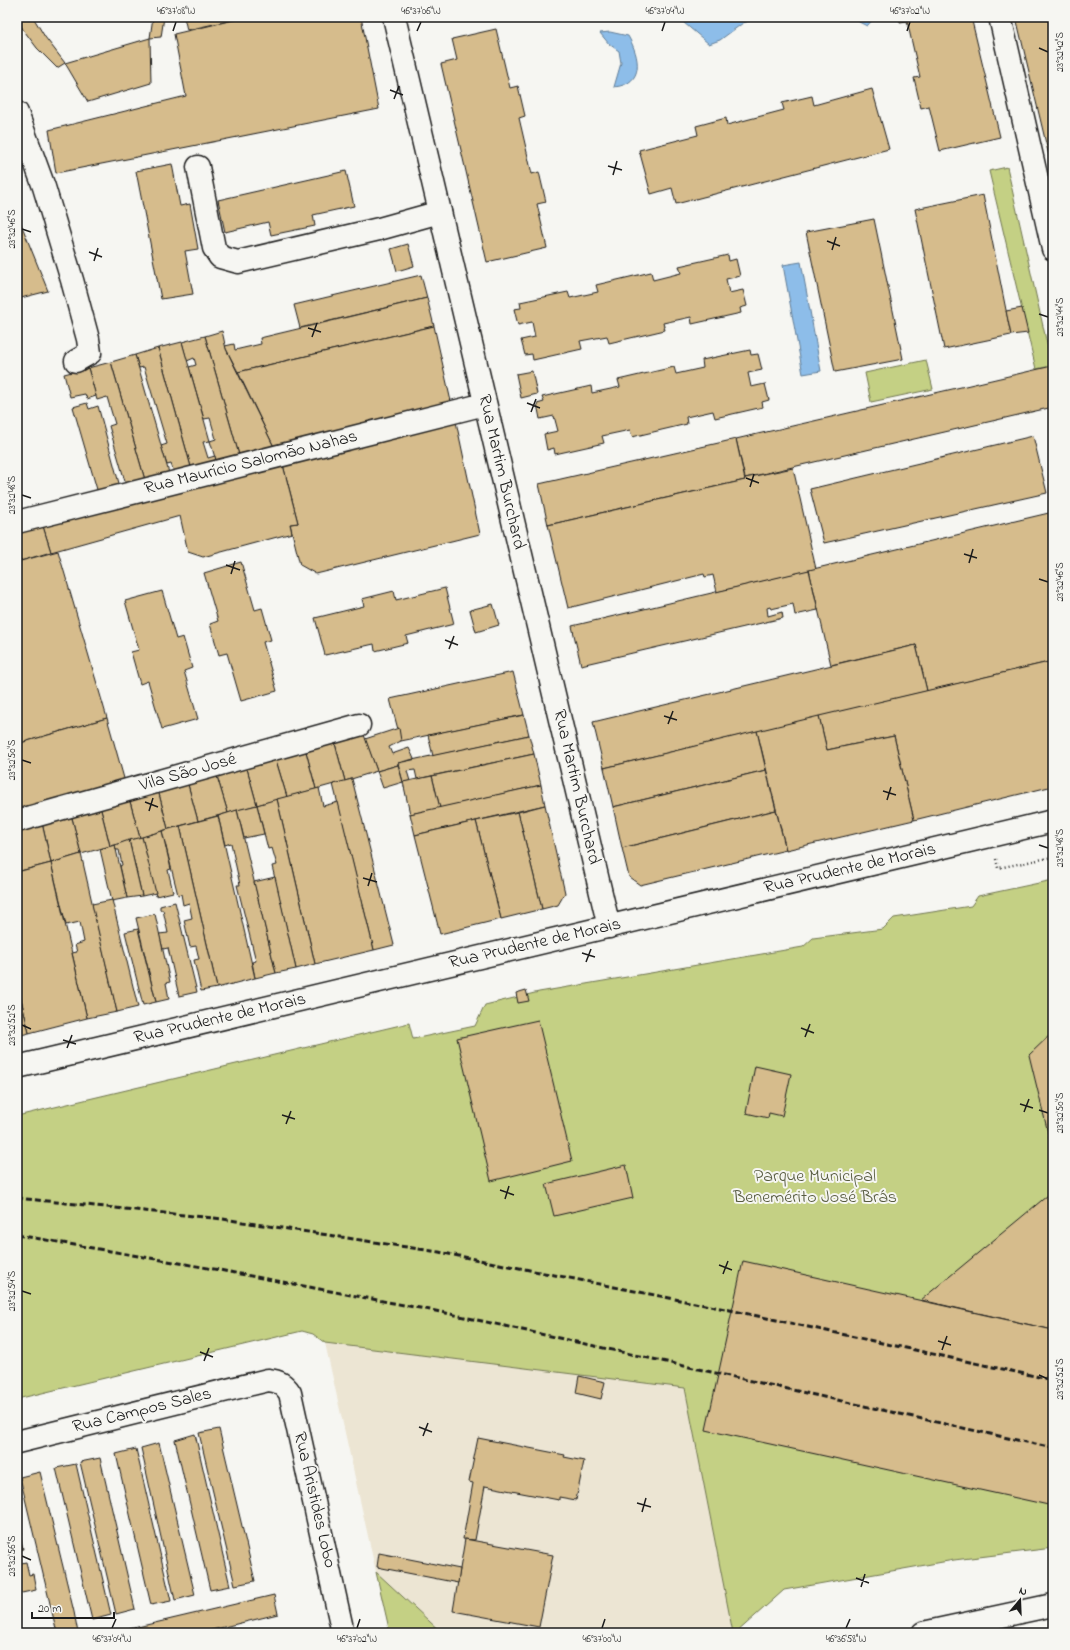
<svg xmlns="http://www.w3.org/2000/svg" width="1070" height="1650" font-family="'Indie Flower',sans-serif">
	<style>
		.built { fill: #ece5d3 }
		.green { fill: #c4d084; stroke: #707650 }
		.water { fill: #8dbde9; stroke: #607d97 }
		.building { fill: #d6bc8c; stroke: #1c1c1c }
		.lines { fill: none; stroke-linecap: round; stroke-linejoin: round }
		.minor-casing { stroke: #1c1c1c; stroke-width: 25 }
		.path { stroke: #1c1c1c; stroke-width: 2.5; stroke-dasharray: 1 3; stroke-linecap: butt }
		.minor { stroke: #f6f6f2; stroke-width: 22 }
		.rail { stroke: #1c1c1c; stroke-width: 3; stroke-dasharray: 6 3; stroke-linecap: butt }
		.ticks { fill: none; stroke: #1c1c1c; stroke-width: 1.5 }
		.labels { text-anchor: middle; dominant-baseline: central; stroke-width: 4; stroke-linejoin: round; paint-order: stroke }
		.street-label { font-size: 18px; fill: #1c1c1c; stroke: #f6f6f2 }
		.park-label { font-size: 18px; fill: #575b40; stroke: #f6f6f2 }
		.neatline { fill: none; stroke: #1c1c1c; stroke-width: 1.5 }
		.ticks-label { font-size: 10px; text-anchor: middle; fill: #1c1c1c }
	</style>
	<rect width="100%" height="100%" fill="#f6f6f2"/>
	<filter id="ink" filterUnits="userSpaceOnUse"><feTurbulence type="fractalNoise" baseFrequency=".025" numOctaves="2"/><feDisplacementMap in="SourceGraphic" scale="8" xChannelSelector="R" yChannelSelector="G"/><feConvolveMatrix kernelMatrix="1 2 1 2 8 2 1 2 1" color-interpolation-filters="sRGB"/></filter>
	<g filter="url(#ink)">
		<path class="built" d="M325 1343 685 1388 733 1633H442L376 1572Z"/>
		<g class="green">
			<path d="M1007 167 1052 366 1036 369 989 171Z"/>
			<path d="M926 360 933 389 871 402 865 373Z"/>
			<path d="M1053 880V1548L954 1560 784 1590 736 1633H733L685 1388 325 1343 313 1334 302 1331 17 1399V1116L409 1023 413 1039 475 1026 485 1005 539 992 803 947 813 938 883 929 894 918 971 906 978 896Z"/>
			<path d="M376 1572 442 1633H390Z"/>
		</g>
		<g class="water">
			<path d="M677 17H761L743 23 720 40 709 44Z"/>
			<path d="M854 17H875L867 26 859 22Z"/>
			<path d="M610 32 628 36C640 57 645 84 614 87L621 63 619 51 609 44 600 33Z"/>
			<path d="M801 262 821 371 803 374 783 265Z"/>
		</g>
		<g class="building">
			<path d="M17 17H33L45 37 65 63 57 68 37 48 22 28Z"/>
			<path d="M153 17H164L161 37 150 38Z"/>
			<path d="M184 17H246L187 30Z"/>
			<path d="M246 17H361L379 109 56 173 49 130 186 96 174 34Z"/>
			<path d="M899 17H971L1000 137 940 151 929 106 921 108 914 78 920 77 907 21 900 22Z"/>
			<path d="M1016 17H1053V173Z"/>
			<path d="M17 19 22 28 17 30Z"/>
			<path d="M496 29 510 88 518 86 525 116 519 118 532 174 539 172 546 202 537 204 547 248 487 262 441 64 457 60 452 39Z"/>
			<path d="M150 38 151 83 88 102 65 63Z"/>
			<path d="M872 89 889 149 676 204 672 188 651 194 639 150 698 135 696 126 726 118 727 125 784 110 782 103 812 96 814 105Z"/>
			<path d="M172 164 180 206 190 204 198 249 185 251 193 294 161 299 136 171Z"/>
			<path d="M346 171 354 206 313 215 315 226 271 235 268 222 225 232 218 200Z"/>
			<path d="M983 195 1011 335 944 349 915 209Z"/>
			<path d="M17 214 48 291 17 299Z"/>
			<path d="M874 219 903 359 835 372 806 232Z"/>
			<path d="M408 244 414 266 397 271 391 249Z"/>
			<path d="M728 255 729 261 736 259 740 276 726 279 729 293 743 290 747 306 740 308 741 313 692 324 691 317 663 323 665 330 609 343 607 336 580 341 582 349 533 360 532 354 525 355 521 340 535 337 532 322 518 325 514 309 521 308 520 302 568 292 570 298 598 292 596 285 651 272 653 280 681 273 679 266Z"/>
			<path d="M421 275 427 298 300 328 294 305Z"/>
			<path d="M427 298 434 326 238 372 226 349 225 346 234 344 235 350 261 344 260 338Z"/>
			<path d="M1022 308 1028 333 1011 335 1006 311Z"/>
			<path d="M434 326 452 406 274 447 238 372Z"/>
			<path d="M222 331 226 349 274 447 239 455 205 336Z"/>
			<path d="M205 336 239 455 216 461 210 441 216 439 210 418 204 419 189 367 196 365 194 358 187 361 182 342Z"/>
			<path d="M182 342 210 441 203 442 208 458 215 456 216 461 191 467 158 348Z"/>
			<path d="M158 348 191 467 174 472 171 464 167 465 161 446 167 444 144 367 139 368 135 355Z"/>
			<path d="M750 350 751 355 758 354 762 370 748 373 751 387 765 384 769 400 762 402 763 407 715 418 713 411 686 417 687 424 632 437 630 430 602 436 604 443 555 454 554 448 547 450 544 434 558 431 554 416 540 419 537 404 544 402 542 397 591 386 592 393 620 387 618 380 674 367 676 374 703 368 702 360Z"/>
			<path d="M135 355 169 473 145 480 111 362Z"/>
			<path d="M111 362 145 480 126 485 109 426 115 424 107 397 97 400 88 368Z"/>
			<path d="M1052 366 1053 407 745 478 736 439Z"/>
			<path d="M88 368 96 396 87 399 85 394 70 397 64 374Z"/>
			<path d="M532 371 537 394 521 398 516 374Z"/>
			<path d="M87 403 89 409 98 406 120 487 98 493 73 407Z"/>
			<path d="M455 417 480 534 316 574 300 565 290 524 298 523 282 461Z"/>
			<path d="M1033 436 1047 493 824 543 810 489Z"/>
			<path d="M736 439 745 480 548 525 539 484Z"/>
			<path d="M282 461 298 523 290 524 292 533 203 557 188 552 180 516 51 552 42 523Z"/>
			<path d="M793 468 816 569 717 592 713 575 705 577 704 574 568 608 548 525 745 480V478Z"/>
			<path d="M1053 512V661L927 691 916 645 831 665 809 570Z"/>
			<path d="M42 523 51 552 17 562V530Z"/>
			<path d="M58 551 107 718 17 744V562Z"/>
			<path d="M241 562 255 610 262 608 271 640 263 642 277 691 241 701 227 653 219 655 210 624 218 621 204 573Z"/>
			<path d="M809 570 818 610 795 615 793 604 771 609 770 607 767 608 768 616 782 612 783 618 581 665 572 626Z"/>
			<path d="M445 588 454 624 406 636 408 643 375 651 374 644 325 655 315 618 364 606 362 599 394 591 396 600Z"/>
			<path d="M162 591 176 639 183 637 192 668 184 671 198 719 162 729 148 681 140 684 131 652 139 650 125 601Z"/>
			<path d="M493 604 499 625 476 632 470 610Z"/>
			<path d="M916 645 927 691 604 768 593 722Z"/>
			<path d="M1053 661V786L914 820 894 736 827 750 819 716Z"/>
			<path d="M513 672 524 715 401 741 390 699Z"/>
			<path d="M524 715 529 735 433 756 428 735Z"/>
			<path d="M819 716 827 750 894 736 914 820 786 850 757 731Z"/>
			<path d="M107 718 125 782 17 812V744Z"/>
			<path d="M399 728 401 741 389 747 392 754 409 748 414 759 398 763V765L377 771 365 739Z"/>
			<path d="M757 731 766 770 613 807 604 768Z"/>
			<path d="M363 732 377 771 345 781 334 740Z"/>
			<path d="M529 735 534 754 417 779 415 770 407 771 410 781 403 782 398 763Z"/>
			<path d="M334 740 345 781 316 789 305 748Z"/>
			<path d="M305 748 316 789 287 797 275 757Z"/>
			<path d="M534 754 541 785 440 808 432 776Z"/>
			<path d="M275 757 287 797 257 805 246 765Z"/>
			<path d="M246 765 257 805 228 813 216 773Z"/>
			<path d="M398 765 403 782 383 788 377 771Z"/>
			<path d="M766 770 776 810 622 848 613 807Z"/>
			<path d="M216 773 228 813 198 821 187 781Z"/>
			<path d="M432 776 440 808 410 814 403 782Z"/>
			<path d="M352 779 394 945 374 950 333 784Z"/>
			<path d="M187 781 198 821 168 829 158 790Z"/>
			<path d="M541 785 545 805 415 835 410 814Z"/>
			<path d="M319 788 323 806 338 802 374 950 315 964 277 799Z"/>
			<path d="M158 790 168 829 140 838 129 798Z"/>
			<path d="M129 798 140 838 110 846 100 806Z"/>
			<path d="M277 799 315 964 296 969 272 866 277 865 272 848 268 849 257 805Z"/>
			<path d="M257 805 264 834 244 838 237 810Z"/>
			<path d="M545 805 565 893 558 905 542 909 518 812Z"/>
			<path d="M100 806 110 846 81 854 71 814Z"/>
			<path d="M237 810 276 973 255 978 252 962 256 961 237 885H240L231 843 225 845 218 816Z"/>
			<path d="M776 810 786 850 640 885 629 877 622 848Z"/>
			<path d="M518 812 542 909 501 919 476 821Z"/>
			<path d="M71 814 81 854 51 863 42 823Z"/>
			<path d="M218 816 255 978 217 988 180 826Z"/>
			<path d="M476 821 501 919 440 934 415 835Z"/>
			<path d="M42 823 51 863 20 871 17 857V830Z"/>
			<path d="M180 826 217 988 201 991 194 960 199 959 196 946 190 947 184 920 192 918 189 903 183 905 181 894 178 895 162 831Z"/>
			<path d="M162 831 171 869 168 870 173 892 156 896 142 837Z"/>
			<path d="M142 837 156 893 142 896 129 840Z"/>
			<path d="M129 840 142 896 127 898 120 866 122 865 119 850H116L115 845Z"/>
			<path d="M115 845 127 898 112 901 100 849Z"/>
			<path d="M81 854 117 1012 87 1018 72 953 77 952 75 945 84 942 80 922 66 925 51 863Z"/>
			<path d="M17 857 20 871 17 872Z"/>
			<path d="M51 863 87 1018 29 1033 17 982V872Z"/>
			<path d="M275 877 296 969 276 973 254 882Z"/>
			<path d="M112 900 138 1007 117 1012 92 904Z"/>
			<path d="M175 902 197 992 179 996 168 948 163 949 159 934 168 933 163 910H160V906Z"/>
			<path d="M155 914 170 982 166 983 169 999 156 1002 136 918Z"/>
			<path d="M138 929 156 1002 143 1005 125 932Z"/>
			<path d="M17 982 29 1033 17 1036Z"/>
			<path d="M526 990 529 1001 518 1003 516 993Z"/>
			<path d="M538 1020 572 1161 491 1181 457 1038Z"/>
			<path d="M1053 1032V1153L1029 1055Z"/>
			<path d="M755 1066 791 1074 782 1116 769 1113 768 1118 746 1113Z"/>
			<path d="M626 1165 633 1198 554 1216 546 1184Z"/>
			<path d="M1053 1191V1330L921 1300 1018 1220Z"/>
			<path d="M743 1261 1053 1330V1506L706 1430Z"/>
			<path d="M579 1376 605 1382 601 1399 576 1393Z"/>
			<path d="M219 1429 255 1581 235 1585 199 1433Z"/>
			<path d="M195 1434 230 1586 210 1590 175 1440Z"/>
			<path d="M478 1438 565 1455 564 1457 584 1461 576 1500 559 1497V1500L485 1486 475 1540 463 1539 473 1483 469 1482Z"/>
			<path d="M159 1443 195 1595 175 1600 141 1448Z"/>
			<path d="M136 1449 171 1601 151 1605 116 1454Z"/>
			<path d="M100 1458 135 1609 116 1614 80 1462Z"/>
			<path d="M76 1464 111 1615 92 1620 56 1468Z"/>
			<path d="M40 1472 74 1612 78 1633H57L20 1477Z"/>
			<path d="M17 1520H19L22 1534 20 1535 23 1549 17 1550Z"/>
			<path d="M465 1539 553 1555 539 1627 453 1611Z"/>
			<path d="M379 1553 460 1569 458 1583 377 1567Z"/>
			<path d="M26 1562 29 1575 33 1574 36 1590 17 1594V1564Z"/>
			<path d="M274 1595 278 1614 199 1633H112Z"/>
			<path d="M1053 1628V1633H1029Z"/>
		</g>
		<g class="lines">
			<defs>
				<g id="minor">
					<path d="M394 17 609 927"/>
					<path d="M1000 17 1053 249"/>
					<path d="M17 113 44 187 72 280 88 339 90 353 76 361"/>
					<path d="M198 167 214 248 220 257 238 262 379 229 440 212"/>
					<path d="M17 522 485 404"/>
					<path d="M17 821 359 725"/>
					<path d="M17 1067 1053 821"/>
					<path d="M17 1442 268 1380C279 1381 284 1384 290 1393L343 1633"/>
					<path d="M923 1633 1053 1605"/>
				</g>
			</defs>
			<use href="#minor" class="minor-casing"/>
			<path class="path" d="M996 859 998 868 1053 857"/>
			<use href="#minor" class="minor"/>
			<g class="rail">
				<path d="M17 1198 223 1219 439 1252 730 1310 1053 1380"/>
				<path d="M17 1235 214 1269 446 1313 1053 1448"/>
			</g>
		</g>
	</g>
	<path class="ticks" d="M173 31 176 22M417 31 421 22M662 31 665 22M907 31 910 22M1039 48 1048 52M390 90 403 95M394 99 399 86M608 166 622 170M613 175 617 161M22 229 31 232M827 241 840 246M832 250 836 237M89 252 102 257M94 261 98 248M1039 314 1048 317M308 328 321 332M312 337 317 323M527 403 540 408M531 412 536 399M746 478 759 483M750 487 754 474M22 495 31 498M964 554 977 558M969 563 973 549M226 565 240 570M231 574 235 561M1039 579 1048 582M445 640 458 645M449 649 454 636M664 716 677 720M668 724 673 711M22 760 31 763M883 791 896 795M887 800 891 787M145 802 158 807M149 811 153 798M1039 845 1048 848M363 878 377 882M368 886 372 873M582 953 595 957M586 962 591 949M22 1025 31 1029M801 1028 814 1033M805 1037 810 1024M63 1040 76 1044M67 1048 72 1035M1020 1104 1033 1108M1039 1110 1048 1113M1024 1112 1029 1099M282 1115 295 1119M286 1124 291 1111M500 1190 514 1195M505 1199 509 1186M719 1265 732 1270M723 1274 728 1261M22 1291 31 1294M938 1341 951 1345M942 1350 947 1336M200 1352 213 1357M204 1361 209 1348M1039 1375 1048 1379M419 1427 432 1432M423 1436 428 1423M637 1503 651 1507M642 1512 646 1498M22 1556 31 1560M856 1578 869 1583M861 1587 865 1574M112 1628 116 1619M357 1628 360 1619M602 1628 605 1619M846 1628 850 1619"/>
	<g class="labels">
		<g class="street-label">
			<text transform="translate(251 463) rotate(-14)">Rua Maurício Salomão Nahas</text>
			<text transform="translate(501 472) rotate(77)">Rua Martim Burchard</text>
			<text transform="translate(188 773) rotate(-16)">Vila São José</text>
			<text transform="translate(576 787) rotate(77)">Rua Martim Burchard</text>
			<text transform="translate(850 869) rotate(-13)">Rua Prudente de Morais</text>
			<text transform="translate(535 944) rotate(-13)">Rua Prudente de Morais</text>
			<text transform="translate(220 1019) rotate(-13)">Rua Prudente de Morais</text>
			<text transform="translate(142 1411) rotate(-14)">Rua Campos Sales</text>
			<text transform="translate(314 1500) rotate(77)">Rua Aristides Lobo</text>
		</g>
		<g class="park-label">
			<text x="815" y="1177">Parque Municipal<tspan x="815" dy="21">Benemérito José Brás</tspan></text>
		</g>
	</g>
	<rect width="1070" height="1650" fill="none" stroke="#f6f6f2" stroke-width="44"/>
	<g transform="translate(1020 1600) rotate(19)" stroke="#f6f6f2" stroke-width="3" paint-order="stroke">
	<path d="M0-3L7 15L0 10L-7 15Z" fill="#1c1c1c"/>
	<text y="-6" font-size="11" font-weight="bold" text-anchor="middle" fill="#1c1c1c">N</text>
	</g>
	<path d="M32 1612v6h82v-6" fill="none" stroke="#1c1c1c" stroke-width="2"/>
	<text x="38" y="1612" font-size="12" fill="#1c1c1c" stroke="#f6f6f2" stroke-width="3" paint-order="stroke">20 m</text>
	<rect x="22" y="22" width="1026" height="1606" class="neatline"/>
	<g class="ticks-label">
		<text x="176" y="14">46°37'08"W</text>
		<text x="421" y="14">46°37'06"W</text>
		<text x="665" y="14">46°37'04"W</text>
		<text x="910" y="14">46°37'02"W</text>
		<text transform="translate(1059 52) rotate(-90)" y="4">23°32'42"S</text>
		<text transform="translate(11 229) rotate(-90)" y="4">23°32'46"S</text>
		<text transform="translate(1059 317) rotate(-90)" y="4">23°32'44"S</text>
		<text transform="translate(11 495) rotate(-90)" y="4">23°32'48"S</text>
		<text transform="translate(1059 582) rotate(-90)" y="4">23°32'46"S</text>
		<text transform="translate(11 760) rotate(-90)" y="4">23°32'50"S</text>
		<text transform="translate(1059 848) rotate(-90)" y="4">23°32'48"S</text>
		<text transform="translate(11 1025) rotate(-90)" y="4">23°32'52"S</text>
		<text transform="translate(1059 1113) rotate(-90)" y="4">23°32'50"S</text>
		<text transform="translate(11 1291) rotate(-90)" y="4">23°32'54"S</text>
		<text transform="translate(1059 1379) rotate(-90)" y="4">23°32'52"S</text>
		<text transform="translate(11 1556) rotate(-90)" y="4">23°32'56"S</text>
		<text x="112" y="1642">46°37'04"W</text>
		<text x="357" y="1642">46°37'02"W</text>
		<text x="602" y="1642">46°37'00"W</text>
		<text x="846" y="1642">46°36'58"W</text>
	</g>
</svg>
